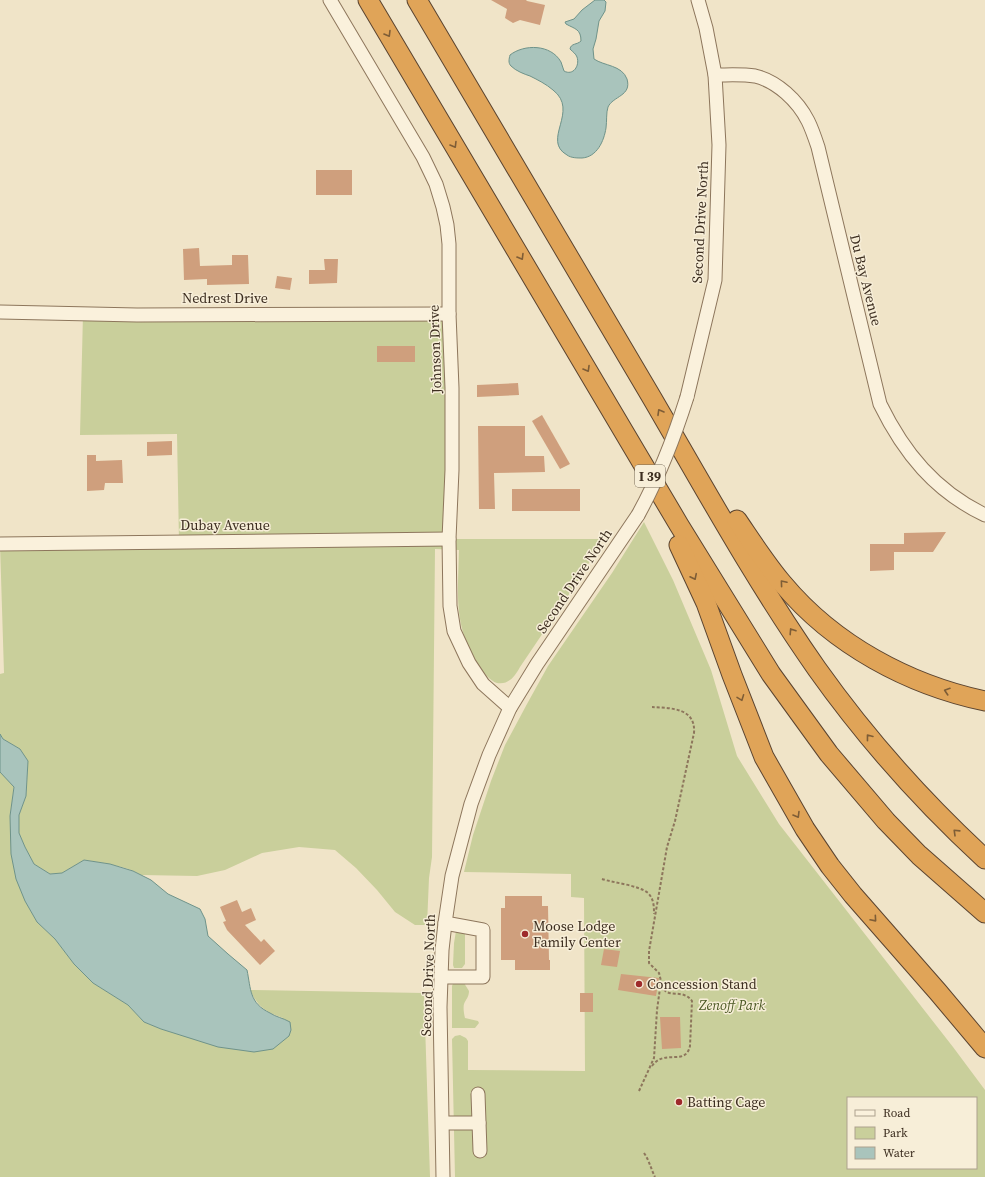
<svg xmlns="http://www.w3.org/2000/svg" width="985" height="1177" font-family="'Source Serif 4',serif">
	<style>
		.green { fill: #c9cf9b; fill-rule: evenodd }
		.water { fill: #a9c4bc; stroke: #6f938a }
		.building { fill: #cf9f7d }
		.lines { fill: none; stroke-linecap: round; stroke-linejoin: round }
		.minor-casing { stroke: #8d765c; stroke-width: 15 }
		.highway-casing { stroke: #5b4430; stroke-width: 21 }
		.path { stroke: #8d765c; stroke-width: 2; stroke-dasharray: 3 2; stroke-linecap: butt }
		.minor { stroke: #faf1dc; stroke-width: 13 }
		.highway { stroke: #e0a458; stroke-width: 19 }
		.minor-bridge-casing { stroke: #8d765c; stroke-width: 15; stroke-linecap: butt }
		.minor-bridge { stroke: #faf1dc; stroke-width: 13 }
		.oneway { stroke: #7e5d36 }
		.poi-dot { fill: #9e2a2b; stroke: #f7eed8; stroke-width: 1.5 }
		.labels { text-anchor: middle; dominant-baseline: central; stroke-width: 3; stroke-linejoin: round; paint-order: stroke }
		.shield { fill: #f7eed8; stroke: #756857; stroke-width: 1 }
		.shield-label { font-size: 13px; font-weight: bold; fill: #3d2e20 }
		.street-label { font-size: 14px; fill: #3d2e20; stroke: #f7eed8 }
		.poi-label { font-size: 14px; fill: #3d2e20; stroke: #f7eed8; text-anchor: start }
		.park-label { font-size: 14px; font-style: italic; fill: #4d5a26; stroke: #f7eed8 }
	</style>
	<rect width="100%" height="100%" fill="#f0e4c8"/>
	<g class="green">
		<path d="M83 314H449V539H603L580 578 520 667C515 676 509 685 497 683 490 681 483 672 479 666 453 627 458 594 459 550L435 549 432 857 429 878 427 925H415L395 912 377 890 356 868 335 850 299 847 262 853 225 870 197 876 141 875C124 865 103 863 84 860L62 873 50 874 34 864 25 847 19 833V815L26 796 28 761 20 749 3 739 0 734V674L4 673 0 544 179 541 177 434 80 435Z"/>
		<path d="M644 522 673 580 711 670 737 756 779 824 953 1047 985 1090V1177H455L452 1039 455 1036 460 1035 466 1038 468 1041V1070L585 1071 584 898 571 897V874L464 872 473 835 491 781 505 745 527 704 548 666 612 573ZM848 1098H976V1168H848Z"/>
		<path d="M0 772 14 786 10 816 11 833 25 901 37 922 55 939 74 964 93 983 128 1005 144 1022 161 1029 189 1037 283 1018C265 1012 258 1007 250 990L424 993 430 1177H0Z"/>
		<path d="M456 931 465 933V964L462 968H454L453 965 454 943Z"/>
		<path d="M454 981 464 983 469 991C469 997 466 999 464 1004 463 1008 464 1014 465 1018L478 1021 479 1023 475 1028H452V986Z"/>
	</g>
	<g class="water">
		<path d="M595 0H604L606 2 605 11 599 21 596 39 593 49 594 59C604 66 622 65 627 79 632 96 613 96 608 107 606 113 607 121 606 128 604 141 597 157 582 158 577 158 571 158 567 155 541 140 580 111 553 90 546 84 538 80 530 76 524 74 516 71 511 66 508 63 509 59 510 55 524 44 551 44 561 62 562 65 563 68 564 71 573 76 580 66 577 57 576 54 573 52 570 49 571 43 577 45 581 41 581 29 575 29 566 24L565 22 574 19 582 10Z"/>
		<path d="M0 734 3 739 20 749 28 761 26 796 19 815V833L25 847 34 864 50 874 62 873 84 860 110 864 133 871 151 880 168 894 200 909 205 919 208 936 228 954 247 970C251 989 249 1003 270 1013 276 1017 283 1018 290 1022L291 1030 289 1036 273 1049 254 1052 218 1047 161 1029 144 1022 128 1005 93 983 74 964 55 939 37 922 25 901 16 879 11 854 10 816 14 787 0 772Z"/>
	</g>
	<g class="building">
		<path d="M491 0H526L527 1 545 5 540 25 520 20 513 23 505 18 507 9Z"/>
		<rect x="316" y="170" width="36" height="25"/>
		<path d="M199 248 200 266 232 265V255H248L249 284 207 285V279L184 280 183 249Z"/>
		<path d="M324 259H338L337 283 309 284V270H325Z"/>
		<path d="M277 276 292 278 290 290 275 288Z"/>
		<rect x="377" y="346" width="38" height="16"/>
		<path d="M518 383 519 395 477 397V385Z"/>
		<path d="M542 415 570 464 560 469 532 421Z"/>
		<path d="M478 426H525V456H544L545 472 494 473 495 509H479Z"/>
		<path d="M172 441V455L147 456V442Z"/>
		<path d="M87 455H96V461L122 460 123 483H105L104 490 87 491Z"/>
		<rect x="512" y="489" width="68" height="22"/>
		<path d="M946 532 933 552H894V570L870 571V544H904V533Z"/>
		<path d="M505 896H542V906H548L549 960H550V970H515V960H501V908H505Z"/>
		<path d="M237 900 242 912 251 908 256 920 245 925 261 942 264 939 275 951 260 965 227 930 223 922 226 921 220 907Z"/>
		<path d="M604 949 620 951 617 967 601 965Z"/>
		<path d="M621 974 659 978 656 996 618 990Z"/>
		<rect x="580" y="993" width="13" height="19"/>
		<path d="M660 1017H680L681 1048 662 1049Z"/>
	</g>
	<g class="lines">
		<defs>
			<g id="minor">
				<path d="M330 0 423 157 436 184 443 207 447 225 449 244V314L452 388V470L449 539 450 606 454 631 469 663 483 684 510 708"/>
				<path d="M715 75C728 75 742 74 755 76 777 81 798 101 808 121 812 129 815 138 818 147L880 404C904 453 935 491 985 515"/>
				<path d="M0 312 137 315 449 314"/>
				<path d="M687 397 715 280 719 145 715 75 706 28 698 0"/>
				<path d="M0 544 449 539"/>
				<path d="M441 977H483V930L445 923"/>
				<path d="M478 1094 480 1151"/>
				<path d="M443 1123H479"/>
				<path d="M443 1177 440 1007 442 950 445 923 452 876 471 804 489 755 510 708 537 664 638 515"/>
			</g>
			<g id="highway">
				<path d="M368 0 679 525 771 674 829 754 886 821 919 855 985 913"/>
				<path d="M417 0C495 133 574 265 652 398 705 489 756 582 817 669 866 738 922 801 985 859"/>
				<path d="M737 520C752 542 766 564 783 584 834 645 909 685 985 701"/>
				<path d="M679 545 706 603 732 675 764 757 805 829 830 866 853 895 938 992 985 1048"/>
			</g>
		</defs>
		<use href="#minor" class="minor-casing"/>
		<use href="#highway" class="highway-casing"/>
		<g class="path">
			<path d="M602 879C614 883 638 885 648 893 654 899 654 907 654 914"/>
			<path d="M652 1066C665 1048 685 1067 690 1046L692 1001C682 987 665 1001 662 984"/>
			<path d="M639 1091 654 1058 657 1010 661 981 659 973 649 963V951L667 847 675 821 694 733C696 708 671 708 652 707"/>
			<path d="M644 1153C649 1160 651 1169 655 1177"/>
		</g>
		<use href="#minor" class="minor"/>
		<use href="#highway" class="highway"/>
		<defs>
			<path id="minor-bridge" d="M638 515C659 477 674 438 687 397"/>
		</defs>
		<use href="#minor-bridge" class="minor-bridge-casing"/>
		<use href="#minor-bridge" class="minor-bridge"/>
	</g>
	<defs><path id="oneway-chevron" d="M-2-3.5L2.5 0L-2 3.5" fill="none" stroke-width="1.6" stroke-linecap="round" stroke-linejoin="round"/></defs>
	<g class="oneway">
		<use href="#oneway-chevron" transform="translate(388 34) rotate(59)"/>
		<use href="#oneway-chevron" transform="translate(454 145) rotate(59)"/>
		<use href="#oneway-chevron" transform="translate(521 257) rotate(59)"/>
		<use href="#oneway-chevron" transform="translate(587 369) rotate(60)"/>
		<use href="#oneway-chevron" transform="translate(660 412) rotate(-120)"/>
		<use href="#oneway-chevron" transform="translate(694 577) rotate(64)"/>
		<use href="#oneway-chevron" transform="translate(783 583) rotate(-130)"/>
		<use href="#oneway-chevron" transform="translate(792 631) rotate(-123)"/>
		<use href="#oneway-chevron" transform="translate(947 691) rotate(-162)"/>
		<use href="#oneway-chevron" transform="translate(741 698) rotate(69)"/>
		<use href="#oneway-chevron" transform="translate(869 737) rotate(-128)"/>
		<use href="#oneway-chevron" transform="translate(797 815) rotate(59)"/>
		<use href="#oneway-chevron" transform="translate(956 832) rotate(-136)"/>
		<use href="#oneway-chevron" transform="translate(874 919) rotate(49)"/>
	</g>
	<g class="poi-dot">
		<circle cx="525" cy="934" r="4"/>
		<circle cx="639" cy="984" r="4"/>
		<circle cx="679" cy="1102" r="4"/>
	</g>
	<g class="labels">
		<rect class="shield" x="635" y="465" width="30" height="22" rx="3"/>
		<g class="shield-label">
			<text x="650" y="476">I 39</text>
		</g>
		<g class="street-label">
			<text transform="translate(700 222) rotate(-87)">Second Drive North</text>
			<text transform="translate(866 280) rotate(76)">Du Bay Avenue</text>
			<text x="225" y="298">Nedrest Drive</text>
			<text transform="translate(435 349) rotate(-92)">Johnson Drive</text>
			<text x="225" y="525">Dubay Avenue</text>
			<text transform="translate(574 581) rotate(-56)">Second Drive North</text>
			<text transform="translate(428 975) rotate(-88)">Second Drive North</text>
		</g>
		<g class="poi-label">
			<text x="533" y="926">Moose Lodge<tspan x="533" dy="16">Family Center</tspan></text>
			<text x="647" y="984">Concession Stand</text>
			<text x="687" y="1102">Batting Cage</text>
		</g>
		<g class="park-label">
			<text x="732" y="1005">Zenoff Park</text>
		</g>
	</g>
	<rect x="847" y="1097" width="130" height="72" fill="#f7eed8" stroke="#ada18e"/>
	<rect x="855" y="1110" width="20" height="6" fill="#faf1dc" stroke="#ada18e"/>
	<text x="883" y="1117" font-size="12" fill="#3d2e20">Road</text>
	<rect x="855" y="1127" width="20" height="12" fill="#c9cf9b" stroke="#ada18e"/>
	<text x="883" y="1137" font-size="12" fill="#3d2e20">Park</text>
	<rect x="855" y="1147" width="20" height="12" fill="#a9c4bc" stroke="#ada18e"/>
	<text x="883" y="1157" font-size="12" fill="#3d2e20">Water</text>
</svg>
